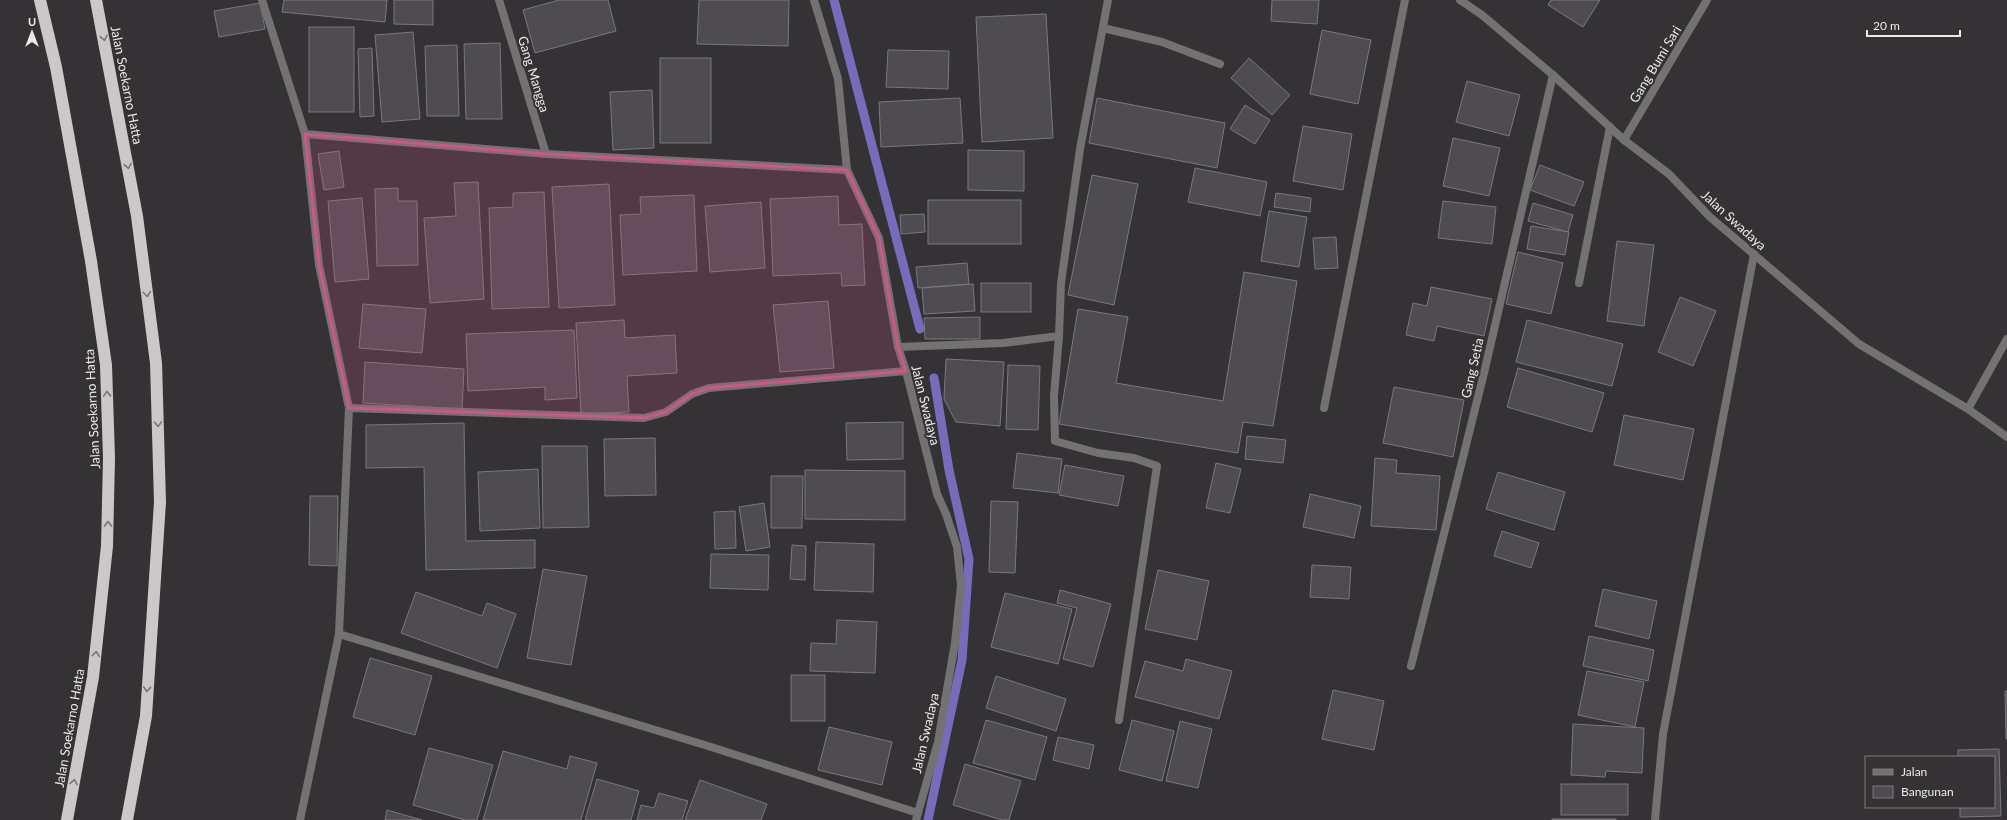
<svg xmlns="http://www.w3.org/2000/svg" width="2007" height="820" font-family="Lato,sans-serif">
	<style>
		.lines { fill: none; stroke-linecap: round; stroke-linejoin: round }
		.stream { stroke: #766cba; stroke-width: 9 }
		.building { fill: #4e4c50; stroke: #7a787c }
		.lane { stroke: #737172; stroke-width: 8 }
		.street { stroke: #737172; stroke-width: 8 }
		.highway { stroke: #ccc7c9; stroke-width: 12 }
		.oneway { stroke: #797578 }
		.marked { fill: #ce5786; fill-opacity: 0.2; stroke: #ce5786; stroke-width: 3; stroke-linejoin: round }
		.labels { text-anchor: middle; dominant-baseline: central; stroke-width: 4; stroke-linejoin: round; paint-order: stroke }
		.street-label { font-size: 13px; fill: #ebe9ea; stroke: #353235 }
	</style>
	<rect width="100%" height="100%" fill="#353235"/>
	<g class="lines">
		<g class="stream">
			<path d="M834 0 920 329"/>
			<path d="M928 820 962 660 969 559 949 470 934 378"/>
		</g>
	</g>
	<g class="building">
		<path d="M284 0H387L385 22 282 12Z"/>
		<path d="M394 0H433V25L394 24Z"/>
		<path d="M559 0H608L616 31 535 53 523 10Z"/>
		<path d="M699 0H789L788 46 697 44Z"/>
		<path d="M1272 0H1319L1317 24 1271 21Z"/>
		<path d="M1551 0H1600L1583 27 1548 5Z"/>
		<path d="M260 3 265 29 219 37 214 11Z"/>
		<path d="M1046 14 1053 138 982 142 976 17Z"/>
		<rect x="309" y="27" width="45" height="85"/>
		<path d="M1322 30 1371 40 1358 104 1310 94Z"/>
		<path d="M413 32 420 119 382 122 375 35Z"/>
		<path d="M500 43 502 119H466L464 44Z"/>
		<path d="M457 45 459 116H427L425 46Z"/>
		<path d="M372 48 374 116 360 117 358 49Z"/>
		<path d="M888 50 949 51 948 89 886 87Z"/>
		<rect x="660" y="58" width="51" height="85"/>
		<path d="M1249 58 1290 95 1272 115 1231 78Z"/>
		<path d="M1467 81 1520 95 1509 136 1456 122Z"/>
		<path d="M652 90 654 148 613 150 610 92Z"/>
		<path d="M960 98 963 143 881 147 879 102Z"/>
		<path d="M1097 98 1225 123 1217 168 1089 143Z"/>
		<path d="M1245 105 1270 120 1255 144 1230 129Z"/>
		<path d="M1303 126 1352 134 1343 190 1293 181Z"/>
		<path d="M1453 138 1500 148 1489 196 1443 186Z"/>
		<path d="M968 150 1024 151V191L968 190Z"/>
		<path d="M339 151 344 187 324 190 318 154Z"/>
		<path d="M1540 165 1584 182 1574 206 1530 190Z"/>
		<path d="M1195 168 1267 182 1260 216 1188 202Z"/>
		<path d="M1092 175 1138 184 1114 305 1068 295Z"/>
		<path d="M478 182 484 299 430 303 424 218 456 216 454 183Z"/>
		<path d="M609 184 615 305 559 308 552 187Z"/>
		<path d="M398 188V201H417L418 265 377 266 375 189Z"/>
		<path d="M544 192 549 307 492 309 489 208 513 207V193Z"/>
		<path d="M1276 193 1311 198 1310 212 1274 207Z"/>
		<path d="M694 195 697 271 623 275 620 215 641 214 640 197Z"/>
		<path d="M838 196 839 225 862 224 865 285 842 286 841 273 773 276 770 199Z"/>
		<path d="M362 198 369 279 335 282 328 201Z"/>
		<rect x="928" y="200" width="93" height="44"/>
		<path d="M1443 201 1496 207 1492 244 1438 238Z"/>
		<path d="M761 202 765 268 710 272 705 206Z"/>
		<path d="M1533 203 1573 215 1568 232 1528 221Z"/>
		<path d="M1269 211 1307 217 1299 267 1261 261Z"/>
		<path d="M924 214 925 232 901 234 900 215Z"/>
		<path d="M1531 226 1569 232 1565 255 1527 249Z"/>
		<path d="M1336 237 1338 268 1315 269 1313 238Z"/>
		<path d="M1617 241 1654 245 1644 326 1607 321Z"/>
		<path d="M1518 252 1563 263 1551 314 1506 304Z"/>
		<path d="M967 263 969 284 918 288 916 267Z"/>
		<path d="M1244 272 1297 281 1273 426 1243 422 1238 453 1059 424 1078 309 1128 317 1116 383 1223 401Z"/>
		<rect x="981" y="283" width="50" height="29"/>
		<path d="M973 284 975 311 924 314 922 288Z"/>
		<path d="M1431 287 1492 299 1484 336 1437 326 1434 341 1406 335 1413 303 1427 306Z"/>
		<path d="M1680 297 1716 311 1693 366 1658 352Z"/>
		<path d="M828 301 834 368 780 372 773 305Z"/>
		<path d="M363 304 426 309 422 353 359 348Z"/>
		<path d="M980 317V339H925L924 318Z"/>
		<path d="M624 320 625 338 675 335 677 373 627 376 629 412 581 414 576 323Z"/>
		<path d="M1527 320 1623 344 1612 386 1516 362Z"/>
		<path d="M574 330 577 398 545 400V387L468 391 466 334Z"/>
		<path d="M946 359 1004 362 1000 426 956 422 944 399Z"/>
		<path d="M365 362 464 369 462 409 363 403Z"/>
		<path d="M1008 365 1040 366 1038 430 1006 429Z"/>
		<path d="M1518 368 1604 393 1592 432 1507 407Z"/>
		<path d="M1394 387 1464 400 1453 457 1383 443Z"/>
		<path d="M1624 415 1694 429 1683 480 1614 465Z"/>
		<path d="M903 422V459L847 460 846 423Z"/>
		<path d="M464 423 466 541 535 540V568L426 570 424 467 366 468V425Z"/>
		<path d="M1247 436 1286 440 1283 463 1245 459Z"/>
		<path d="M655 438 656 495 605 496 604 439Z"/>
		<path d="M542 446H587L589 527 543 528Z"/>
		<path d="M1017 453 1062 459 1058 493 1013 488Z"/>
		<path d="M1375 458 1397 460 1396 473 1440 476 1436 530 1371 526Z"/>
		<path d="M1216 463 1241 469 1230 513 1206 508Z"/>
		<path d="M1065 465 1124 476 1118 506 1059 495Z"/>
		<path d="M538 469 540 528 480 531 478 472Z"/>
		<path d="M805 470 905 471V520L805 519Z"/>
		<path d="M1498 472 1565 492 1554 530 1486 509Z"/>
		<path d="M771 476H803L802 528H771Z"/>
		<path d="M1310 494 1361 506 1354 538 1303 527Z"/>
		<path d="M310 496H338L337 566 309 565Z"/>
		<path d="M991 501 1018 502 1015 573 989 572Z"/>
		<path d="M764 503 770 547 746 551 739 507Z"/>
		<path d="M735 511 736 548 715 549 714 512Z"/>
		<path d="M1502 531 1539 543 1531 568 1494 556Z"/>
		<path d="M816 542 874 544 873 592 814 590Z"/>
		<path d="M792 545 806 546 805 580 790 579Z"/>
		<path d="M711 554 769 555 768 590 710 588Z"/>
		<path d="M1312 565 1351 567 1349 599 1310 597Z"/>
		<path d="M543 569 587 576 571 665 527 658Z"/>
		<path d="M1158 570 1209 581 1197 640 1145 629Z"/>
		<path d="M1603 589 1657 601 1649 639 1595 626Z"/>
		<path d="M1060 590 1111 604 1093 667 1063 659 1077 608 1057 603Z"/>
		<path d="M416 592 482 616 487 603 516 614 497 668 401 633Z"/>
		<path d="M1005 593 1072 609 1058 664 991 647Z"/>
		<path d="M837 620 877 622 875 673 810 671 811 643 836 644Z"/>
		<path d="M1589 636 1654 650 1648 681 1583 666Z"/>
		<path d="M370 658 432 676 415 735 353 717Z"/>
		<path d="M1186 659 1232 671 1219 719 1135 697 1145 661 1183 671Z"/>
		<path d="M1587 671 1644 682 1635 727 1578 715Z"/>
		<rect x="791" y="675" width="34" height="46"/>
		<path d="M996 676 1066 699 1056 731 986 708Z"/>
		<path d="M1333 690 1384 701 1374 750 1322 739Z"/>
		<path d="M2005 691H2007V739H2006Z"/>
		<path d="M986 720 1047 737 1035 780 973 763Z"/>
		<path d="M1132 720 1174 731 1162 781 1119 770Z"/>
		<path d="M1180 721 1212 729 1198 788 1166 781Z"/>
		<path d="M1573 724 1644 728 1642 773 1606 771 1605 777 1571 775Z"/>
		<path d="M829 727 892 742 882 785 818 770Z"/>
		<path d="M1058 737 1094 745 1089 769 1053 760Z"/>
		<path d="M429 748 493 765 477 820H465L413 805Z"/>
		<path d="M1999 749 2001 816 1960 817V807H1994V757H1958V750Z"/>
		<path d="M503 751 567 769 570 756 597 763 581 820H483Z"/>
		<path d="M965 764 1021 781 1009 820H1002L953 805Z"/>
		<path d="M597 779 639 791 631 820H585Z"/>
		<path d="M700 780 767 804 761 820H685Z"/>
		<rect x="1561" y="784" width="67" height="31"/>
		<path d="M659 793 688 801 682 820H637L641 805 654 808Z"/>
		<path d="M387 810 422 820H385Z"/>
		<rect x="1552" y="819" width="64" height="1"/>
	</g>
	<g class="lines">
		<g class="lane">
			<path d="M1103 28 1162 42 1220 64"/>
			<path d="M1579 283 1610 127"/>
			<path d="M1968 409 2007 339"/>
		</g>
		<g class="street">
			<path d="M262 0 305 134 319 265 349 408 339 634 300 820"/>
			<path d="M499 0 546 154"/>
			<path d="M814 0 838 79 847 170 879 238 898 347 906 371 937 494 946 514 957 547 961 585 955 643 938 742 916 820"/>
			<path d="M1460 0 1482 15 1553 75 1624 140 1669 174 1710 217 1859 344 1968 409 2007 437"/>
			<path d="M305 134 546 154 847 170"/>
			<path d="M1624 140 1707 0"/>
			<path d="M1059 336 1054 396 1055 441 1098 453 1134 458 1157 466 1119 720"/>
			<path d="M898 347 1003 343 1059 336 1061 283 1080 149 1108 0"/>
			<path d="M349 408 644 418 666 412 692 394 709 388 906 371"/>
			<path d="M1324 408 1405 0"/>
			<path d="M339 634 708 746 918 813"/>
			<path d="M1411 666 1484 373 1553 75"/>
			<path d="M1655 820 1663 734 1754 254"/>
		</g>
		<g class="highway">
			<path d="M40 0 56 67 91 261 106 365 109 458 107 546 93 677 67 820"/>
			<path d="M96 0 137 216 156 363 160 502 146 716 127 820"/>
		</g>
	</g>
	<defs><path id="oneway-chevron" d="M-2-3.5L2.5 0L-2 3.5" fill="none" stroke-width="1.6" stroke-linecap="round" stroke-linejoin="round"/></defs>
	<g class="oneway">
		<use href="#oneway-chevron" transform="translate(104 38) rotate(79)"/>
		<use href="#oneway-chevron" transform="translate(128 166) rotate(80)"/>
		<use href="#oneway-chevron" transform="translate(147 294) rotate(83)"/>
		<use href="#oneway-chevron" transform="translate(107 394) rotate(-92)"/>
		<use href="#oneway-chevron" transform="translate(158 424) rotate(88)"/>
		<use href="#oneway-chevron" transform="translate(108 524) rotate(-89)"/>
		<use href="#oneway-chevron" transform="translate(96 654) rotate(-84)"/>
		<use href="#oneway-chevron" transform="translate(147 689) rotate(94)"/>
		<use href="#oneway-chevron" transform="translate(74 782) rotate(-80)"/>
	</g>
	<path class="marked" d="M305 134 546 154 847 170 879 238 898 347 906 371 709 388 692 394 666 412 644 418 349 408 319 265Z"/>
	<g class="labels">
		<g class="street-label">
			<text transform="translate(1655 64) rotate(-59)">Gang Bumi Sari</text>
			<text transform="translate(534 74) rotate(73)">Gang Mangga</text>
			<text transform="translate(127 85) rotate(79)">Jalan Soekarno Hatta</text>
			<text transform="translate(1734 220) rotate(42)">Jalan Swadaya</text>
			<text transform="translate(1472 368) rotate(-77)">Gang Setia</text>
			<text transform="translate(926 405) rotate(76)">Jalan Swadaya</text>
			<text transform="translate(92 409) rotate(-93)">Jalan Soekarno Hatta</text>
			<text transform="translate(69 728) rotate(-80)">Jalan Soekarno Hatta</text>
			<text transform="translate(925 733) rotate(-77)">Jalan Swadaya</text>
		</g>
	</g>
	<rect x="1865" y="756" width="130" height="52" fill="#353235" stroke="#7e7b7d"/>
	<rect x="1873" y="769" width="20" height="6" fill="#737172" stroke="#7e7b7d"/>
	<text x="1901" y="776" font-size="12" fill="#ebe9ea">Jalan</text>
	<rect x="1873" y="786" width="20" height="12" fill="#4e4c50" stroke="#7e7b7d"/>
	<text x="1901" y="796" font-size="12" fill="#ebe9ea">Bangunan</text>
	<g transform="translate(32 32)" stroke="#353235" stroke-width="3" paint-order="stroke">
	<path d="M0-3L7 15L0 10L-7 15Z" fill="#ebe9ea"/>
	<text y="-6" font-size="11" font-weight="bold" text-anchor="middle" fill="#ebe9ea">U</text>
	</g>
	<path d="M1867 30v6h93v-6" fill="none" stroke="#ebe9ea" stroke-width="2"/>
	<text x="1873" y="30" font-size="12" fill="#ebe9ea" stroke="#353235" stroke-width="3" paint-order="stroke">20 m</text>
</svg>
